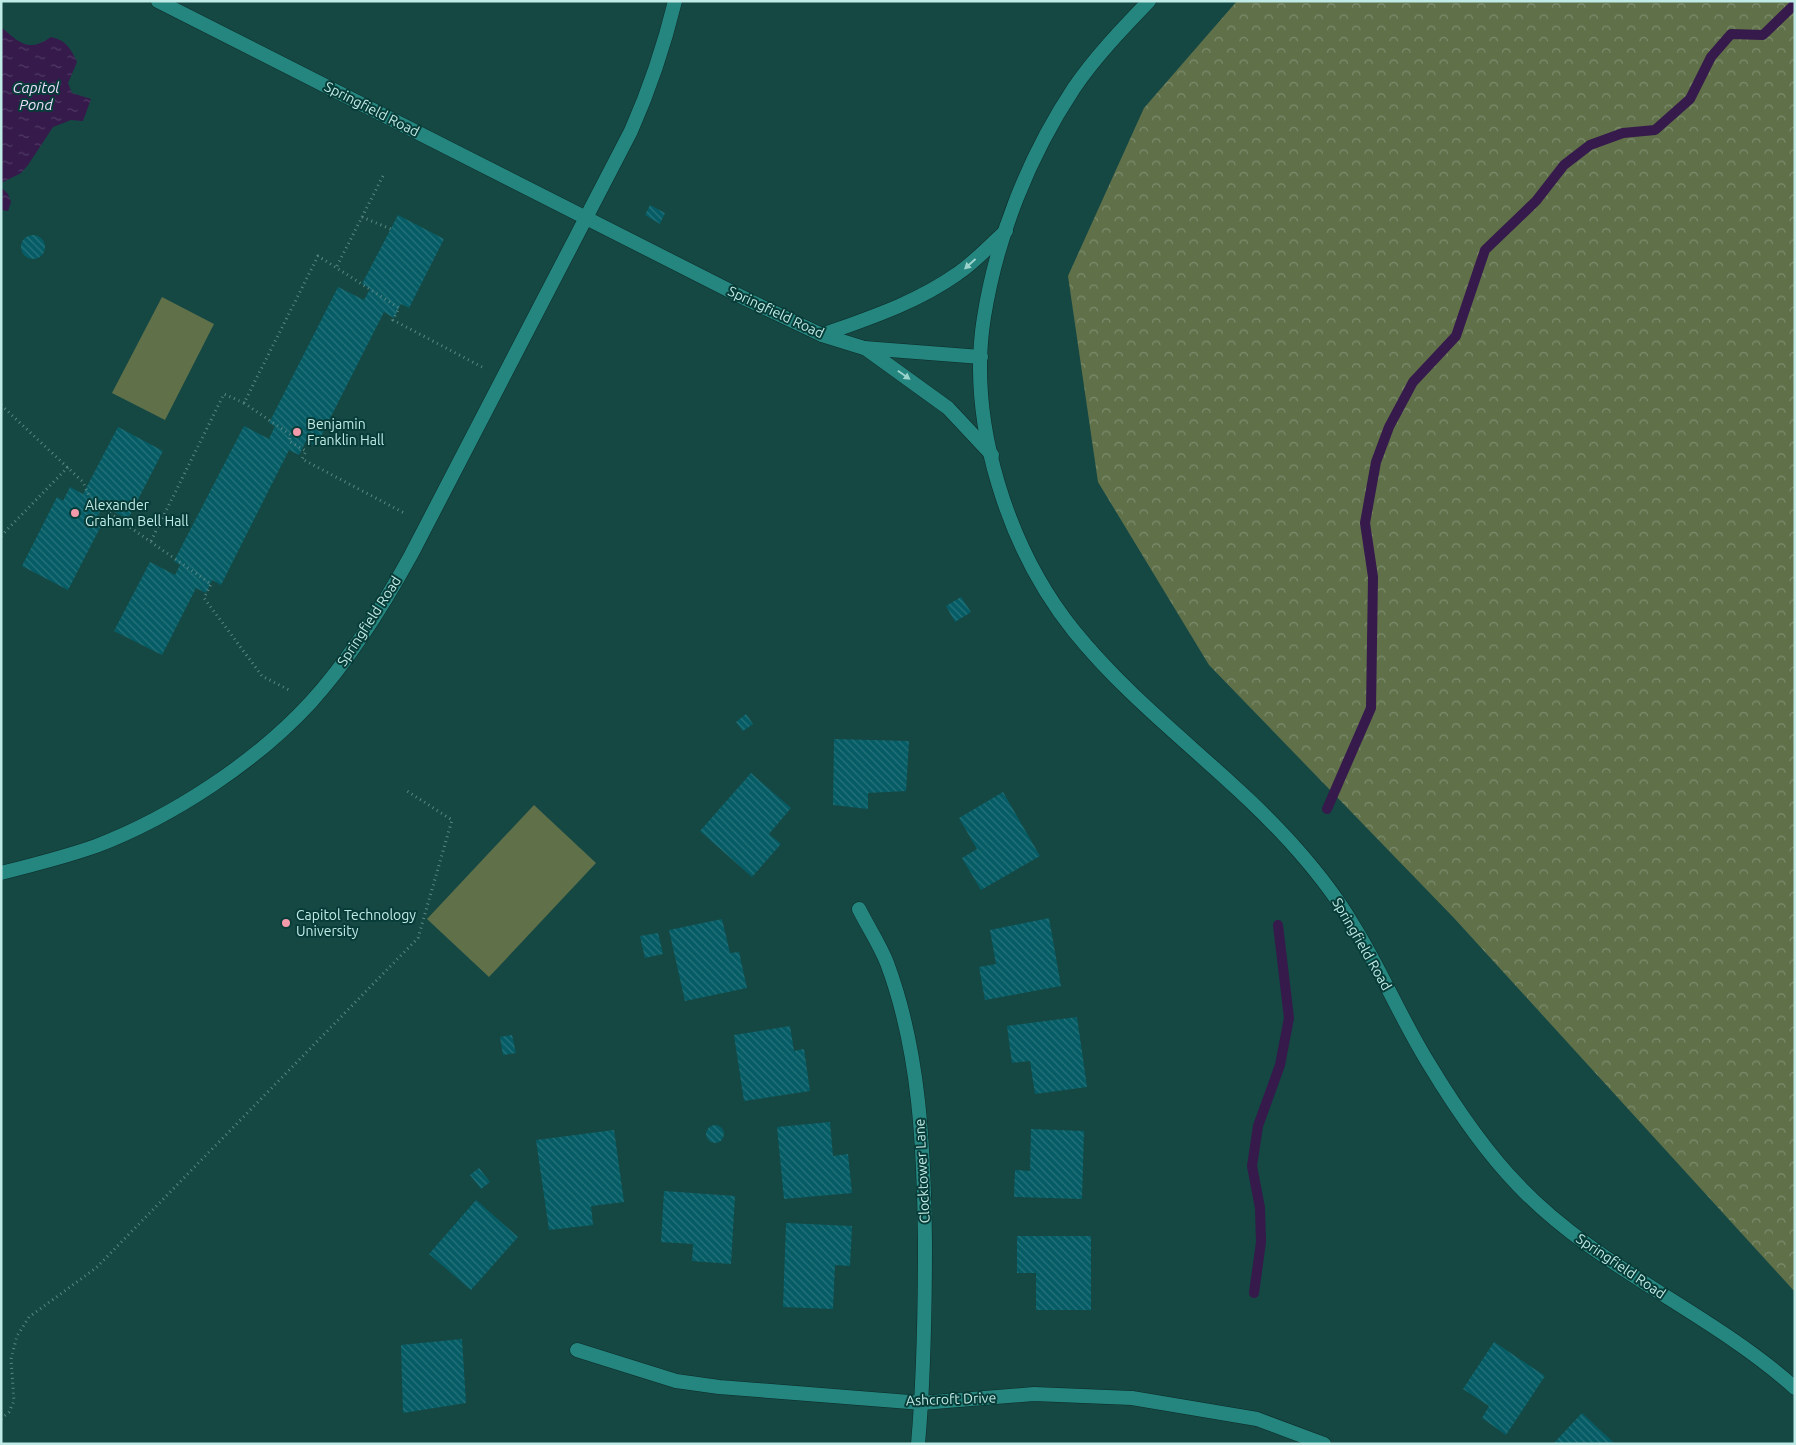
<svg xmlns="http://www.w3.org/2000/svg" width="1796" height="1445" font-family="Ubuntu,sans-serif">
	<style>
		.forest { fill: url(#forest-crowns) }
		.pitch { fill: #60714a }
		.water { fill: url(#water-ripples) }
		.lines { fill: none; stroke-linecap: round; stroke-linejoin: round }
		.stream { stroke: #351a4b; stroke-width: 10 }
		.building { fill: url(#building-back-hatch) }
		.minor-casing { stroke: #0d2b28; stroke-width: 15 }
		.tertiary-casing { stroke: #0d2b28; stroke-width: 15 }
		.path { stroke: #598883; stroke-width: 3; stroke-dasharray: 1 4; stroke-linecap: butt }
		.minor { stroke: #24867f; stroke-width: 14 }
		.tertiary { stroke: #24867f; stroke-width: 14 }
		.oneway { fill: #9ad2cc }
		.poi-dot { fill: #f39aab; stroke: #073c38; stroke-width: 2 }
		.labels { text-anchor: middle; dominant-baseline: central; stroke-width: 4; stroke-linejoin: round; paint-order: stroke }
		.street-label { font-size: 14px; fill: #c1ebe6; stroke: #073c38 }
		.poi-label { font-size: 14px; fill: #c1ebe6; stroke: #073c38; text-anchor: start }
		.water-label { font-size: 15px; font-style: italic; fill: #eddcfe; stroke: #073c38 }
	</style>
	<defs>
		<pattern id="forest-crowns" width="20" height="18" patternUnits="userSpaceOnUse" patternTransform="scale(1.25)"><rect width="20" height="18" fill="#60714a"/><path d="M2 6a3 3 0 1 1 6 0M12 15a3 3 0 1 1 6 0" fill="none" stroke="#7c8c6d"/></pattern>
		<pattern id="water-ripples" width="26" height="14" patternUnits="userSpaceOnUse" patternTransform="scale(1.25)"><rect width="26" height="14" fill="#351a4b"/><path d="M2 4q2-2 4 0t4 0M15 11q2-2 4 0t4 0" fill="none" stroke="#503b65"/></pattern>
		<pattern id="building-back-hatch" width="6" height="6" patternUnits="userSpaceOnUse" patternTransform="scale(1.25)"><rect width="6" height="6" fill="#065c65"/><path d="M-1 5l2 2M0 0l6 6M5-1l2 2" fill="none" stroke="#28747b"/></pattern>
	</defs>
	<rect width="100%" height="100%" fill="#154743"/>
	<path class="forest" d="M1237 1H1795V1292L1454 918 1209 665 1098 482 1068 276 1144 108Z"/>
	<g class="pitch">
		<path d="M162 297 214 324 165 420 112 393Z"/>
		<path d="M534 805 596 863 489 977 427 919Z"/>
	</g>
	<g class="water">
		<path d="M1 27C20 43 28 53 51 37 66 40 71 49 77 62L68 83 72 93 91 99 83 121 71 120 53 127 28 165 21 173 1 183Z"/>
		<path d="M1 187 8 194 11 202 8 211 1 210Z"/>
	</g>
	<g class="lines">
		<g class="stream">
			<path d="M1327 809 1371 708 1373 577 1365 523 1376 462 1389 427 1413 382 1456 336 1485 250 1536 201 1564 165 1590 145 1623 133 1655 130 1690 99 1711 57 1731 34 1763 35 1795 4"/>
			<path d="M1254 1293 1261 1242 1260 1208 1252 1166 1258 1126 1280 1065 1289 1018 1278 925"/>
		</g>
	</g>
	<g class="building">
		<path d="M650 205 665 213 660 224 645 215Z"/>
		<path d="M398 215 444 239 409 308 401 304 394 318 384 312 316 446 306 441 299 455 289 450 221 585 212 580 206 593 196 588 162 655 114 631 150 562 175 575 180 565 174 561 244 426 269 439 275 426 269 423 338 287 364 300 370 289 362 284Z"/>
		<circle cx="33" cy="247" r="12"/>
		<path d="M118 427 163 451 128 519 103 506 96 520 102 524 68 590 22 566 57 497 63 501 70 487 83 494Z"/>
		<path d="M961 597 971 612 955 622 946 606Z"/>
		<path d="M746 714 753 724 743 731 736 722Z"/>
		<path d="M834 739 909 741 906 791 868 793V809L833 805Z"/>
		<path d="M751 773 791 808 769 834 781 844 752 877 700 831Z"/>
		<path d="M1003 792 1040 856 981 890 962 858 977 849 959 818Z"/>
		<path d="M1049 918 1061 986 985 1000 979 967 996 964 990 930Z"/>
		<path d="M722 919 730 953 739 952 747 988 685 1001 669 930Z"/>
		<path d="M658 933 663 954 645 958 640 936Z"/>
		<path d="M1077 1017 1087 1087 1035 1094 1030 1061 1012 1063 1007 1026Z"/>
		<path d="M790 1026 794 1051 804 1049 810 1091 744 1101 734 1035Z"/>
		<path d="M512 1035 516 1053 503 1055 500 1037Z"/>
		<path d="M830 1122 833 1156 848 1154 852 1193 784 1199 777 1127Z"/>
		<circle cx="715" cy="1134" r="9"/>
		<path d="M1031 1129 1084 1131 1082 1199 1014 1197 1015 1170 1030 1171Z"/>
		<path d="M614 1130 624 1202 591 1206 593 1225 549 1230 536 1140Z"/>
		<path d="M479 1168 490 1182 481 1189 470 1175Z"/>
		<path d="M664 1191 735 1196 731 1264 692 1261 693 1244 661 1242Z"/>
		<path d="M476 1200 518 1237 471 1290 429 1254Z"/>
		<path d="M786 1223 852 1226 850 1266 835 1265 833 1309 783 1307Z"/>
		<path d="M1017 1236H1091V1310H1036V1273H1017Z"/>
		<path d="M462 1339 466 1403 403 1413 401 1345Z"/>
		<path d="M1494 1342 1545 1376 1506 1435 1482 1418 1489 1406 1463 1389Z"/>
		<path d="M1582 1413 1615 1444H1553Z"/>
	</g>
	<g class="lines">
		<defs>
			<g id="minor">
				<path d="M158 1 748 300 822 335 864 348 981 357"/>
				<path d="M822 335C869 318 916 303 957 274 975 262 990 245 1006 231"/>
				<path d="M865 348 948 408 992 455"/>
				<path d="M1 873C33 865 65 857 96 846 172 817 256 762 311 702 351 658 383 606 411 555L631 131C650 88 664 46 675 1"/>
				<path d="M859 909C868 927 880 945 887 963 920 1051 924 1150 925 1243 925 1310 924 1377 918 1444"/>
				<path d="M577 1350 676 1381 719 1387 922 1403 1034 1394 1132 1398 1257 1419 1324 1444"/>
			</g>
			<path id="tertiary" d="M1149 1C1123 28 1095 57 1074 88 1029 156 997 236 984 317 967 422 1008 549 1074 631 1141 714 1231 773 1301 854 1320 876 1338 899 1353 925 1381 970 1401 1019 1429 1064 1455 1107 1483 1149 1518 1185 1598 1269 1709 1311 1795 1388"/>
		</defs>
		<use href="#minor" class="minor-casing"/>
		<use href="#tertiary" class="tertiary-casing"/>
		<g class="path">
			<path d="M362 217 393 230"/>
			<path d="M337 266 384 174"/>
			<path d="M244 403 291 435 289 441 306 451 302 459 406 514"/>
			<path d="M1 405 83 482 91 500 211 584 204 598 262 676 289 690"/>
			<path d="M1 536 68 467"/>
			<path d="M151 541 224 394 244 403 318 256 399 308 393 320 482 367"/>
			<path d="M1 1419 9 1412 14 1401 11 1359 17 1336 29 1317 96 1268 418 938 452 820 404 789"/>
		</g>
		<use href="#minor" class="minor"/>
		<use href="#tertiary" class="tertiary"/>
	</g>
	<defs><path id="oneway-solid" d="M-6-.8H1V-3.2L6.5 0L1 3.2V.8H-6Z" transform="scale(1.25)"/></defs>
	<g class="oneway">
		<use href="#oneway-solid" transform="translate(970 264) rotate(138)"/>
		<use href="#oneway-solid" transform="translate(904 375) rotate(35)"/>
	</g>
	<g class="poi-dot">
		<circle cx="297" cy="432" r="5"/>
		<circle cx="75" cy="513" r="5"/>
		<circle cx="286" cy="923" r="5"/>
	</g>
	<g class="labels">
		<g class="street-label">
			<text transform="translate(372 109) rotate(27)">Springfield Road</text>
			<text transform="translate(776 312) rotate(25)">Springfield Road</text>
			<text transform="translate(369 621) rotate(-57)">Springfield Road</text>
			<text transform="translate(1362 944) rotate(60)">Springfield Road</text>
			<text transform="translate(922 1171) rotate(-93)">Clocktower Lane</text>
			<text transform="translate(1621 1266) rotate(34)">Springfield Road</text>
			<text transform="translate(951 1399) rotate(-2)">Ashcroft Drive</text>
		</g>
		<g class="poi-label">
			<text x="307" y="424">Benjamin<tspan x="307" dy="16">Franklin Hall</tspan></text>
			<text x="85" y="505">Alexander<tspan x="85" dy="16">Graham Bell Hall</tspan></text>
			<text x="296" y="915">Capitol Technology<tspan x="296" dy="16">University</tspan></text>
		</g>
		<g class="water-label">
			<text x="36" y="87">Capitol<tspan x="36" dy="17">Pond</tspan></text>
		</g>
	</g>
	<rect width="1796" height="1445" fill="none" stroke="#c1ebe6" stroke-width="5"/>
</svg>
